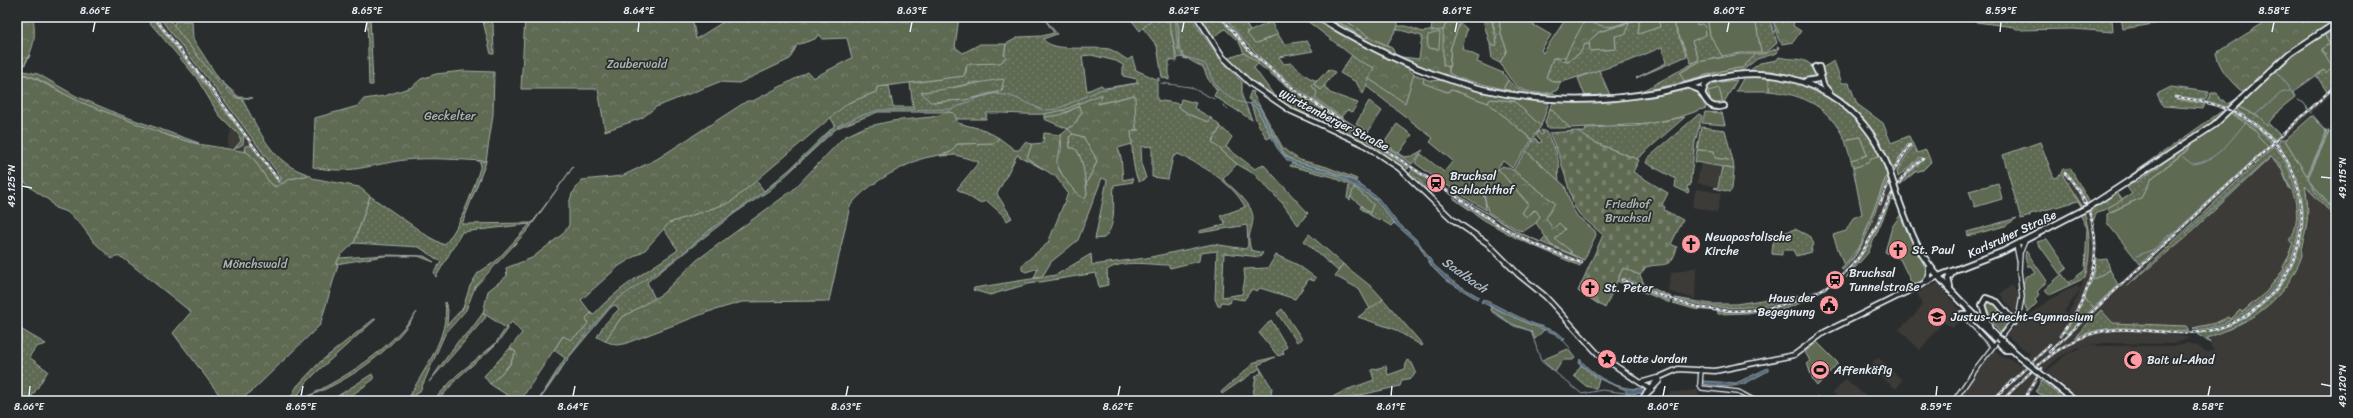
<svg xmlns="http://www.w3.org/2000/svg" width="2353" height="418" font-family="Sriracha,sans-serif">
	<style>
		.built { fill: #3d3a38; fill-rule: evenodd }
		.grass { fill: url(#grass-dots); stroke: #a3aea6; fill-rule: evenodd }
		.forest { fill: url(#forest-crowns); stroke: #a3aea6 }
		.cemetery { fill: url(#cemetery-stones); stroke: #a3aea6 }
		.green { fill: #5e6b53; stroke: #a3aea6 }
		.water { fill: url(#water-ripples); stroke: #8e9ea9 }
		.lines { fill: none; stroke-linecap: round; stroke-linejoin: round }
		.stream { stroke: #8e9ea9; stroke-width: 1 }
		.canal { stroke: #526675; stroke-width: 2.5 }
		.tertiary-casing { stroke: #e8f1f8; stroke-width: 6 }
		.secondary-casing { stroke: #e8f1f8; stroke-width: 7 }
		.primary-casing { stroke: #e8f1f8; stroke-width: 8 }
		.tertiary { stroke: #2a2d2e; stroke-width: 3.5 }
		.secondary { stroke: #2a2d2e; stroke-width: 4 }
		.primary { stroke: #2a2d2e; stroke-width: 4.5 }
		.rail-casing { stroke: #e8f1f8; stroke-width: 2.5 }
		.rail { stroke: #2a2d2e; stroke-width: 1; stroke-dasharray: 3; stroke-linecap: butt }
		.primary-bridge-casing { stroke: #e8f1f8; stroke-width: 8; stroke-linecap: butt }
		.primary-bridge { stroke: #2a2d2e; stroke-width: 4.5 }
		.ticks { fill: none; stroke: #e8f1f8; stroke-width: 1.5 }
		.labels { text-anchor: middle; dominant-baseline: central; stroke-width: 3.5; stroke-linejoin: round; paint-order: stroke }
		.park-label { font-size: 12px; fill: #aab5ae; stroke: #2a2d2e }
		.street-label { font-size: 12px; fill: #e8f1f8; stroke: #2a2d2e }
		.poi-label { font-size: 12px; fill: #e8f1f8; stroke: #2a2d2e; text-anchor: start }
		.water-label { font-size: 13px; font-style: italic; fill: #acb9c4; stroke: #2a2d2e }
		.neatline { fill: none; stroke: #e8f1f8; stroke-width: 1.5 }
		.ticks-label { font-size: 10px; text-anchor: middle; fill: #e8f1f8 }
	</style>
	<defs>
		<pattern id="grass-dots" width="8" height="8" patternUnits="userSpaceOnUse"><rect width="8" height="8" fill="#5e6b53"/><path d="M2 2h.1M6 6h.1" fill="none" stroke="#75816c" stroke-width="1.8" stroke-linecap="round"/></pattern>
		<pattern id="forest-crowns" width="20" height="18" patternUnits="userSpaceOnUse"><rect width="20" height="18" fill="#5e6b53"/><path d="M2 6a3 3 0 1 1 6 0M12 15a3 3 0 1 1 6 0" fill="none" stroke="#75816c"/></pattern>
		<pattern id="cemetery-stones" width="16" height="16" patternUnits="userSpaceOnUse"><rect width="16" height="16" fill="#5e6b53"/><path d="M2 7V4a2 2 0 0 1 4 0v3zM10 15v-3a2 2 0 0 1 4 0v3z" fill="#75816c"/></pattern>
		<pattern id="water-ripples" width="26" height="14" patternUnits="userSpaceOnUse"><rect width="26" height="14" fill="#526675"/><path d="M2 4q2-2 4 0t4 0M15 11q2-2 4 0t4 0" fill="none" stroke="#6b7c89"/></pattern>
	</defs>
	<rect width="100%" height="100%" fill="#2a2d2e"/>
	<filter id="ink" filterUnits="userSpaceOnUse"><feTurbulence type="fractalNoise" baseFrequency=".025" numOctaves="2"/><feDisplacementMap in="SourceGraphic" scale="8" xChannelSelector="R" yChannelSelector="G"/><feConvolveMatrix kernelMatrix="1 2 1 2 8 2 1 2 1" color-interpolation-filters="sRGB"/></filter>
	<g filter="url(#ink)">
		<g class="built">
			<path d="M152 17H159L194 60 269 161 280 176V181L276 179 250 145 244 151 227 147 231 129 239 135 241 142 234 148 241 144 244 135Z"/>
			<path d="M1220 17H1225L1271 67 1296 87 1483 213 1519 233 1583 261 1581 264 1534 245 1499 226 1294 91 1249 52Z"/>
			<path d="M2336 84V90L2278 144 2295 175 2303 204V219L2302 235 2293 264 2278 290 2266 302 2255 311 2228 326 2200 333 2171 334 2190 338 2174 344 2104 343 2076 348 2058 358 2046 369 2027 399 2022 401H1957L1994 349 2004 358 2010 359 2019 365 2030 354 2006 335 2016 325 2051 299 2077 285 2080 290 2064 312 2067 314 2077 298 2087 271 2091 245 2083 207 2063 176 2066 172 2079 188 2087 204 2094 226 2096 246V257L2090 286 2084 301 2065 332 2067 333 2170 234H2174L2272 143 2260 130 2235 114 2205 104 2175 99V96L2198 99 2228 107 2254 121 2275 140ZM2275 146 2292 176 2299 204 2300 219 2290 262 2275 288 2264 299 2239 317 2214 327 2186 330 2120 327 2097 330 2074 338 2084 329 2113 323 2193 328 2215 323 2229 317 2230 319 2266 292 2277 280 2291 254 2289 253 2293 243 2291 241 2296 231 2297 215 2291 188H2289L2281 168 2271 157 2187 236 2126 286Z"/>
			<path d="M1908 144 1912 147 1891 182 1895 181 1921 157 1923 160 1904 177 1893 192 1872 237 1858 260 1837 281 1816 294 1770 308 1752 311H1715L1678 303 1622 281 1623 278 1661 294 1697 304 1735 308 1769 305 1821 288 1848 268 1861 249 1871 227 1887 180Z"/>
			<path d="M1701 163 1722 167 1718 187 1697 183Z"/>
			<path d="M2305 186 2336 218V274L2331 290 2336 292V401H2083L2046 372 2067 354 2086 346H2172L2187 343 2196 345 2207 352 2214 351 2206 338 2243 324 2266 308 2280 295 2302 255 2308 225 2309 212Z"/>
			<path d="M1696 189 1721 193 1717 212 1692 207Z"/>
			<path d="M1696 267 1695 299 1668 291 1671 273Z"/>
			<path d="M1938 283 1963 315 1953 328 1943 322 1920 350 1899 329 1914 316 1922 305 1917 292Z"/>
			<path d="M2012 285 2019 295 2015 314 2000 294Z"/>
			<path d="M1879 358 1900 378 1903 379 1896 389 1872 370 1874 360Z"/>
			<path d="M1846 379 1871 401H1832L1836 395 1833 393Z"/>
			<path d="M1698 390 1699 399 1695 401H1650L1651 399 1656 401 1672 392Z"/>
		</g>
		<g class="grass">
			<path d="M145 17H152L244 135 243 144 234 149 241 141 239 135 219 115 196 77Z"/>
			<path d="M159 17 170 20 218 82 235 97 242 99C254 120 266 150 287 164 293 169 302 172 310 175L290 179 278 187C265 185 258 158 244 151L245 146 250 145 253 147 278 181 281 180 280 176 222 97Z"/>
			<path d="M367 17H370L373 85H369Z"/>
			<path d="M482 17H490L493 24 494 54H491Z"/>
			<path d="M1176 17H1191L1215 52 1242 82V96L1252 120 1214 96 1217 90 1208 79 1203 67C1168 51 1184 48 1176 17Z"/>
			<path d="M1199 17H1220L1249 52 1294 92 1244 53 1239 42 1225 29 1212 38Z"/>
			<path d="M1225 17 1232 20 1235 17H1242L1250 31 1246 32 1258 43 1278 34 1284 44 1307 41 1313 51 1279 57 1284 64 1291 63 1308 77 1317 81 1312 86 1341 117 1404 157 1412 156 1423 150 1412 164C1346 120 1272 82 1225 17Z"/>
			<path d="M1330 17H1341L1369 37 1364 38Z"/>
			<path d="M1449 17 1460 23 1451 47 1449 67H1444L1443 65 1442 33Z"/>
			<path d="M1491 17H1499L1501 34 1507 50 1500 63 1492 59 1490 44 1494 46 1497 37Z"/>
			<path d="M1658 17H1671L1687 56 1636 78 1666 63 1662 47 1632 60 1562 82H1553L1546 77 1553 58 1568 61 1580 53 1585 44H1590V51L1616 49 1615 35 1625 34 1629 23 1640 18 1638 33 1660 27Z"/>
			<path d="M1695 17H1709L1705 20 1708 22 1710 35 1723 57 1699 62 1680 73 1685 81 1729 69 1742 68 1756 54H1764L1778 48 1777 46 1779 47 1777 53 1757 59 1742 71 1714 75 1644 91V90L1699 60 1692 41 1697 25Z"/>
			<path d="M1755 17H1767L1771 23 1777 43 1767 52 1761 53Z"/>
			<path d="M1977 17H2112L2113 32 2073 29 2016 30 2015 27 1976 22Z"/>
			<path d="M2121 17H2159V23L2123 29Z"/>
			<path d="M1044 18 1057 34 1043 39C1052 53 1094 46 1109 49 1116 51 1122 57 1128 60L1132 57 1136 70 1156 79 1159 78V81L1157 82V100L1180 104 1179 107 1208 121 1211 118 1221 127 1212 142 1237 164 1223 179C1232 188 1254 204 1253 219 1252 232 1246 235 1251 250L1263 253 1260 257 1224 253 1222 297 1242 294 1245 279 1244 269 1268 268 1276 255 1298 265 1316 278 1314 281 1309 279 1295 299 1260 288 1257 291 1252 289 1244 300 1232 298 1230 303 1222 302 1220 306H1218L1215 299 1217 251 1200 253 1199 261 1170 268 1168 265C1150 265 1123 259 1107 270L1108 285 1099 287 1096 273 1028 284 990 295 973 290 974 288 1056 275 1091 254 1092 265 1146 258 1213 244 1246 249 1248 245 1247 225 1199 233V231L1224 225 1225 222 1220 216 1245 207C1233 183 1202 165 1178 154L1173 157 1168 179 1152 177V146L1141 147 1142 166 1146 178 1139 182C1132 172 1132 142 1131 131L1139 130 1136 129 1134 95 1097 104 1102 95C1086 99 1074 108 1058 112 1038 117 1009 112 987 113L986 119H955L954 113 948 112H878L837 128 770 190 735 213 647 282 655 299 621 318 605 341 597 337 603 326 619 309 615 305 611 307 570 356 544 394 538 401 565 358 554 350 563 336 591 313 593 315C617 288 649 270 678 250L663 228 669 223 731 202 756 180 764 191 790 169 835 125 830 117 848 103 876 92 877 87 889 86 893 107H913L910 83 941 79 966 73 967 64 1000 63 1007 57 1004 56 1006 44 1019 37 1042 36 1054 33ZM1091 55 1116 61 1123 65V76L1137 79V83L1105 88 1101 85 1087 91 1082 56ZM976 82 1004 86 1001 91C980 100 957 99 935 103L921 92 938 91Z"/>
			<path d="M1153 18 1169 21 1177 61 1169 60V80L1162 77 1157 46 1143 28Z"/>
			<path d="M175 21H192L193 39 219 79 239 97 253 98H238L211 73 174 26Z"/>
			<path d="M2336 29V84L2327 92 2316 75 2324 70 2326 72 2321 49 2329 44 2325 35Z"/>
			<path d="M30 55 23 68 24 71 38 74 76 96 118 114 199 143C191 146 89 107 75 100 61 93 34 73 19 74Z"/>
			<path d="M1352 55 1375 68 1363 94 1356 82 1340 73Z"/>
			<path d="M1779 57C1794 61 1805 55 1817 71V78L1807 79 1771 71H1749L1760 63 1777 60Z"/>
			<path d="M1834 61 1842 83H1849L1857 104 1883 123 1891 143 1909 136 1917 153 1926 150 1931 162 1923 170 1915 172 1900 185 1899 182 1923 160 1921 157 1898 177 1897 171 1912 147 1908 144 1892 170C1882 146 1870 123 1850 105 1844 98 1834 95 1827 89 1823 84 1822 74 1822 68Z"/>
			<path d="M1769 77C1822 84 1855 110 1882 155L1868 163 1853 168 1851 160 1867 155 1860 137 1845 140C1828 106 1805 95 1769 91Z"/>
			<path d="M1508 80C1522 95 1533 95 1554 93L1556 96 1510 93V90L1503 89Z"/>
			<path d="M2171 87 2209 92 2205 100 2175 96V99L2205 104 2203 109 2163 106 2157 94Z"/>
			<path d="M1251 91 1254 92 1253 94 1283 148 1289 153 1300 160 1327 167 1357 179 1356 181 1324 169 1296 162 1285 155 1255 103 1248 99Z"/>
			<path d="M2211 93H2217L2220 100H2224L2228 104 2245 94 2230 108 2207 101Z"/>
			<path d="M1490 99 1514 101 1541 126 1532 140 1488 103Z"/>
			<path d="M1251 105 1257 108 1271 137 1267 139 1257 122Z"/>
			<path d="M1079 106 1082 111 1075 124 1068 129 1044 119V117L1068 112Z"/>
			<path d="M2239 107 2259 117 2267 125 2268 123 2280 135 2275 140 2263 128 2236 110Z"/>
			<path d="M1550 108 1570 128H1547L1545 122Z"/>
			<path d="M2233 113 2260 130 2272 143 2268 147 2258 137 2254 129 2231 114Z"/>
			<path d="M1699 114 1702 116 1695 142 1690 186 1688 185 1687 189 1689 190 1688 193 1675 187 1676 179 1646 163 1648 158Z"/>
			<path d="M1685 117 1637 159 1596 143 1577 132H1585L1586 128 1636 126Z"/>
			<path d="M1701 127 1725 130 1733 161 1714 158V151L1697 150Z"/>
			<path d="M1541 130 1546 132 1556 152 1560 168 1558 170 1559 181 1526 151 1535 138 1539 143 1542 141 1536 135 1539 131 1541 135 1543 134Z"/>
			<path d="M2328 130 2329 132 2308 178 2313 186 2336 212V218L2305 186C2310 212 2308 222 2302 246 2301 249 2302 252 2302 255 2300 263 2294 273 2290 280 2269 312 2242 325 2207 338L2210 343 2198 334C2212 330 2227 327 2241 320 2293 292 2316 230 2296 176 2291 164 2284 154 2278 143L2281 140H2285L2307 176 2325 131Z"/>
			<path d="M1073 134 1084 137C1087 146 1095 153 1097 162L1086 184C1083 176 1083 146 1070 148L1069 137Z"/>
			<path d="M999 138 1015 150H1019L1025 142 1032 144 1027 158 1045 170 1017 155 997 194 1012 218 1007 221 1004 216 987 201 979 203 957 189 979 162 956 155 940 156 951 152 957 144 995 143Z"/>
			<path d="M2040 142 2054 178 2058 177 2063 169 2070 168 2090 203 2087 204 2079 188 2066 173 2063 176 2083 207 2082 208 2078 201 2030 214V216L2021 219 2003 155Z"/>
			<path d="M2190 144 2189 148 2152 178 2141 198 2110 212 2107 208 2132 194 2126 186 2137 182Z"/>
			<path d="M2274 146C2284 156 2290 171 2294 184 2313 243 2278 306 2219 325 2212 327 2199 332 2193 328L2215 323 2229 317 2231 319 2240 310 2242 312 2266 292 2284 269 2283 267 2290 254 2289 253 2293 243 2290 241C2299 225 2298 204 2291 188H2289L2281 168 2271 157 2187 236 2126 287Z"/>
			<path d="M477 160 486 161 485 165 462 224 532 223 573 167 528 230 475 287 466 310 445 334 420 391 407 401C422 371 450 338 445 302L448 310 447 325 463 308 470 286 478 273 496 261 530 224 462 232 436 277 434 272 441 262 419 247 354 243 370 196 429 237 444 245C460 228 475 186 481 164Z"/>
			<path d="M1292 163C1303 167 1314 168 1325 171 1355 180 1377 198 1394 223L1391 226 1380 219 1379 221 1360 208 1361 206 1370 213 1351 196 1350 200 1347 198 1349 185 1333 177 1290 166Z"/>
			<path d="M1722 167 1734 169 1732 189 1730 192 1714 188 1718 187Z"/>
			<path d="M1412 169 1436 186 1430 194 1418 179 1410 174Z"/>
			<path d="M1888 171 1889 176C1873 209 1871 244 1843 270L1841 269 1854 256 1861 244Z"/>
			<path d="M1894 190 1897 202 1891 200 1868 253 1846 278 1869 244Z"/>
			<path d="M1456 194 1518 232 1540 242 1545 237 1551 245 1584 260 1519 233Z"/>
			<path d="M1453 198 1517 237 1581 264 1580 266 1516 238 1484 220Z"/>
			<path d="M2084 212C2091 235 2091 255 2085 278L2070 285 2068 283 2085 270 2087 228 2080 214Z"/>
			<path d="M2017 218 2005 226 1968 236 1967 232Z"/>
			<path d="M1795 229 1811 237 1814 245 1811 247 1812 252 1796 256 1793 250H1782V255L1772 254C1773 234 1777 235 1795 229Z"/>
			<path d="M386 255 424 256 434 262 418 256H384L336 264 339 258Z"/>
			<path d="M2096 257 2099 260 2107 259 2110 270 2092 280Z"/>
			<path d="M1623 268 1640 275 1644 284 1671 297 1624 278 1622 281 1670 301V303L1617 281Z"/>
			<path d="M1794 295 1800 296C1759 310 1716 312 1675 298L1711 304H1736Z"/>
			<path d="M1804 298 1806 301 1777 312 1775 308 1748 313 1718 314V311L1694 309 1673 303C1684 301 1703 309 1715 311 1746 313 1776 309 1804 298Z"/>
			<path d="M1383 299 1423 345 1422 346 1394 329 1358 317Z"/>
			<path d="M2084 299 2094 307 2067 333 2064 332Z"/>
			<path d="M2101 310 2113 323 2186 326 2189 330C2145 335 2121 318 2074 338Z"/>
			<path d="M417 312C391 353 350 380 305 398 353 372 383 355 417 312Z"/>
			<path d="M483 313 486 317 429 382 459 340 469 332Z"/>
			<path d="M374 319H376L320 369 307 382 294 401H289L297 386 320 362Z"/>
			<path d="M1271 320 1287 347 1283 350 1284 354 1278 356 1259 333Z"/>
			<path d="M17 327 46 344 36 347 29 357 48 371 29 401 17 395V344L22 339Z"/>
			<path d="M506 328 508 329C496 348 477 360 461 375 452 383 446 393 437 401H433L457 375 495 344Z"/>
			<path d="M510 348 516 352C510 366 501 374 490 384L484 376Z"/>
			<path d="M1275 357 1258 365 1272 388 1270 401H1252L1256 376 1261 373 1260 368 1222 394 1221 392 1255 362Z"/>
			<path d="M1407 360 1412 363 1416 372 1412 378 1402 380 1400 386 1335 401H1325L1346 390 1374 380 1371 370 1386 366 1388 375 1405 369Z"/>
			<path d="M1581 365 1599 379 1596 389 1586 386 1574 376Z"/>
			<path d="M372 374 374 379C360 389 348 401 330 401Z"/>
			<path d="M2041 381 2057 393 2063 401H2055L2038 393 2036 391Z"/>
		</g>
		<g class="forest">
			<path d="M17 17H33C37 43 32 50 20 73L17 72Z"/>
			<path d="M525 17H692L696 39 731 17H959L955 47 963 53 980 44H1006L1004 55 1007 57 1000 63 967 64 964 76 877 87 876 92 848 103 731 202 669 223 645 250 619 266 581 300 591 313 586 318 588 323 584 329 571 340 563 336 522 398 519 400 515 397 507 401 510 397 490 384 509 366 516 352 510 348 522 333 512 322 506 328 483 313 488 291 507 276 506 268 532 258 564 233 569 225V203L572 194 582 180 622 176 657 159 747 101H753L808 72 813 78 852 58 847 38 822 39 820 35H818L815 39 797 45 790 59 739 83 719 82 656 107 642 118 605 131 598 89H521Z"/>
			<path d="M1129 17H1176L1179 30 1178 48 1183 53 1182 56 1187 59 1180 57 1177 59 1169 21 1153 18 1140 31Z"/>
			<path d="M1302 17H1313L1359 44 1407 68 1414 74 1431 81 1441 80 1480 91 1517 98 1514 101 1490 99 1488 103 1452 90 1447 92 1422 83 1414 75 1405 104 1369 79 1374 68 1359 61Z"/>
			<path d="M1322 17H1330L1364 38 1369 37 1392 48 1395 54 1402 57 1419 59 1422 36 1396 29 1398 26H1406L1423 32 1440 29 1443 30V65L1449 67V73L1454 75 1453 80 1418 65 1409 64 1358 39Z"/>
			<path d="M1482 17H1491L1497 45 1494 46 1490 44Z"/>
			<path d="M1637 17 1640 18 1599 32 1589 41 1590 44H1585L1580 53 1568 61 1564 59 1585 19 1622 24Z"/>
			<path d="M1771 17H1795L1793 26 1801 31 1793 42 1782 44C1775 37 1776 26 1771 17Z"/>
			<path d="M2273 17H2336V20L2286 54 2245 94C2232 84 2219 69 2216 53Z"/>
			<path d="M1244 53 1259 63 1254 68 1273 94 1280 99 1289 92 1293 93 1295 91 1409 168 1405 170C1372 144 1335 131 1297 112 1270 98 1248 80 1226 59Z"/>
			<path d="M463 71 494 72 493 115 486 161C459 160 431 157 404 160 368 165 351 175 313 167L315 118 358 106 364 99 384 96 412 87 421 79 436 74Z"/>
			<path d="M19 74 32 77 80 102 172 137 198 144 247 152 253 158 269 182 275 187 290 179 310 175 312 178 359 187 370 196 354 243 340 256 336 264 338 265 320 325 251 392 237 401H224L173 333 191 312 123 258 116 256 112 259 94 242 79 222 67 212 55 208 50 201 31 188 17 175V78Z"/>
			<path d="M1004 79 1001 91 965 100 930 102 921 92C949 90 976 82 1004 79Z"/>
			<path d="M1737 80 1723 104 1719 89 1711 104C1705 100 1704 93 1706 86L1714 83Z"/>
			<path d="M1314 84 1321 90 1325 84V87L1330 93 1358 103 1352 112 1347 110 1341 117 1315 98 1317 92 1312 86Z"/>
			<path d="M1099 95H1102L1098 104 1135 95 1136 129 1131 131 1132 144 1118 148 1121 157 1123 180 1132 178 1133 182 1114 185C1112 203 1118 224 1104 238L1095 239 1107 180 1102 178 1078 240 1051 262 1042 277 1034 278 1038 268 1026 272 1022 270V265L1048 243 1068 193 1056 177 1027 158 1032 144 1043 143 1044 133 1061 135C1061 148 1057 158 1059 170 1066 179 1071 188 1079 196L1087 194 1086 184 1097 162C1095 153 1087 146 1084 137L1073 134 1068 129 1075 124 1082 111 1079 106 1060 115 1044 117V114L1064 110Z"/>
			<path d="M1181 99 1196 103 1194 108 1211 118 1208 122 1188 114 1179 107Z"/>
			<path d="M2222 111 2227 113 2217 122 2127 181 2125 179Z"/>
			<path d="M948 112 954 113 958 123 985 130 999 138 995 143 957 144 951 152C940 156 927 156 916 161 893 171 865 186 850 206L829 301 742 302 708 312 624 344 616 345 605 341 621 318 662 294 697 260 793 190 844 137 865 127 892 121 932 117Z"/>
			<path d="M1221 127 1232 137 1226 147 1255 169 1263 164 1308 213 1298 225 1283 204 1254 174 1237 164 1212 142Z"/>
			<path d="M1503 166 1513 170 1555 203 1553 229 1559 223 1566 229 1571 254 1551 245 1536 223 1540 216 1534 210 1527 217 1522 213 1528 203 1498 169Z"/>
			<path d="M2117 192 2122 200 2096 214 2093 221 2089 209Z"/>
			<path d="M1309 234 1343 264 1338 271 1304 241Z"/>
		</g>
		<path class="cemetery" d="M1576 131 1596 143 1639 160 1633 172 1668 193 1662 205 1665 207 1664 210 1683 220 1671 244 1677 247C1671 271 1663 262 1646 267L1640 275 1623 268 1605 308 1578 291 1603 235 1579 214 1574 206 1559 155 1549 133Z"/>
		<g class="green">
			<path d="M1341 17H1398V26L1387 45 1369 37Z"/>
			<path d="M1433 17H1449L1443 30 1431 31Z"/>
			<path d="M1499 17H1526L1525 20 1551 35 1541 50 1543 53 1567 17H1637C1613 28 1609 30 1585 20L1565 57 1553 58 1546 77 1553 82H1561L1557 90C1552 93 1547 93 1541 93 1517 93 1511 81 1500 63L1507 50 1501 34Z"/>
			<path d="M1643 17H1658L1660 27 1638 34 1640 18Z"/>
			<path d="M1671 17H1695L1697 25 1702 24 1705 27 1706 35 1692 41 1699 60 1691 63Z"/>
			<path d="M1720 17H1755L1761 53H1740L1722 56 1710 35 1708 22Z"/>
			<path d="M1271 22 1278 34 1257 43H1255L1246 33Z"/>
			<path d="M1460 23 1467 29 1462 49 1479 57 1477 62 1503 73 1508 80 1503 89 1458 78 1449 73 1451 47Z"/>
			<path d="M1629 23 1626 34 1615 36 1616 49 1590 51 1589 41 1599 32Z"/>
			<path d="M1440 32 1439 49 1427 48 1428 35Z"/>
			<path d="M2325 35 2329 44 2321 49 2332 67 2326 73 2324 70 2293 92 2295 97 2280 109 2267 125 2259 117 2239 107C2267 79 2291 54 2325 35Z"/>
			<path d="M1740 54H1756L1742 68 1729 69 1684 81 1680 73 1699 62Z"/>
			<path d="M1329 69 1335 72 1321 90 1314 84Z"/>
			<path d="M1599 70 1610 95 1585 96 1578 78Z"/>
			<path d="M1414 74 1424 78 1423 83 1447 92 1452 90 1488 103 1532 140 1512 168 1503 161 1481 189 1485 200 1486 210 1434 177 1415 163 1421 154 1444 172 1453 161 1430 142 1433 138 1366 86 1369 79 1405 103Z"/>
			<path d="M1761 76 1769 77V91H1736L1744 77Z"/>
			<path d="M1690 88 1698 91 1706 108 1680 117 1647 124 1570 128 1550 108 1554 102 1652 97Z"/>
			<path d="M1719 88 1723 104H1711L1708 91Z"/>
			<path d="M1517 98 1549 102 1541 126 1514 101Z"/>
			<path d="M1369 101 1382 111 1368 132 1356 124Z"/>
			<path d="M1705 112 1722 113 1725 125 1702 123Z"/>
			<path d="M2231 114 2246 123 2258 134V137L2268 147 2140 264 2107 223V214L2141 198 2152 178 2189 149 2190 144 2208 133Z"/>
			<path d="M2312 116 2325 129 2326 133 2307 176 2285 140Z"/>
			<path d="M1397 124 1412 135 1399 153 1384 143Z"/>
			<path d="M1068 129 1073 134 1069 137 1070 148C1084 146 1085 185 1087 194L1085 199C1076 196 1055 168 1057 160 1057 157 1060 154 1061 151 1062 146 1061 140 1061 135Z"/>
			<path d="M2329 132 2336 138V212L2313 186 2308 178Z"/>
			<path d="M1860 137 1867 155 1851 160 1845 140Z"/>
			<path d="M1697 150 1714 151 1715 158 1733 161 1734 169 1695 162Z"/>
			<path d="M1526 151 1565 186 1571 206 1577 216 1595 231 1596 235 1584 260 1571 254V251L1555 239 1565 229 1559 223 1553 229 1546 218 1555 203 1513 170Z"/>
			<path d="M1882 155 1888 171 1861 244 1844 266 1833 235 1846 231 1853 218 1862 214 1853 168 1868 163 1871 158Z"/>
			<path d="M1498 169 1528 204 1522 213 1527 217 1535 210 1540 216 1536 223 1524 231 1518 230 1488 212 1483 189Z"/>
			<path d="M1998 183 2002 199 1975 207 1969 191Z"/>
			<path d="M1354 187 1373 204 1370 213 1351 197Z"/>
			<path d="M1901 214 1928 274 1926 280 1914 288 1900 259 1885 252 1892 227Z"/>
			<path d="M2047 239 2067 268 2060 274 2037 242Z"/>
			<path d="M2026 251 2047 281 2037 292 2039 294 2035 300 2037 303 2028 312C2022 304 2022 285 2025 277L2036 273 2031 266H2027L2025 256Z"/>
			<path d="M1343 264 1373 288 1383 299 1370 309 1359 289 1335 276Z"/>
			<path d="M2110 270 2118 285 2094 307 2084 299 2092 280Z"/>
			<path d="M2062 274 2070 285 2049 295 2045 289Z"/>
			<path d="M1989 300 1995 302 2011 321 2001 334 1994 325 1985 304Z"/>
			<path d="M1490 306 1529 324 1545 329 1535 339 1531 331 1512 324 1491 310Z"/>
			<path d="M1282 309 1302 339 1297 342 1277 313Z"/>
			<path d="M1817 342 1838 363 1817 386 1813 381 1807 363 1810 361 1805 352Z"/>
			<path d="M1568 349 1575 358 1573 360H1563L1555 372 1542 360Z"/>
		</g>
		<g class="water">
			<path d="M1250 102 1259 106 1278 146 1285 156 1296 162 1324 169 1355 181 1378 198 1396 221 1418 241 1434 265 1452 281 1479 297 1477 299 1444 279 1432 267 1419 245 1394 223 1375 199 1336 175 1297 165 1287 160 1277 148 1257 108 1251 105Z"/>
			<path d="M1483 299 1529 322 1557 332 1565 339 1562 341 1556 334 1529 324 1481 302Z"/>
			<path d="M1580 359C1594 377 1620 392 1644 388L1642 393 1626 394V390L1599 379 1579 363Z"/>
			<path d="M1768 368V371L1744 384 1727 387 1703 384 1702 381 1736 383Z"/>
		</g>
		<g class="lines">
			<g class="stream">
				<path d="M1175 17C1177 25 1175 50 1181 54 1188 59 1197 60 1205 64 1209 69 1210 76 1213 81 1222 95 1234 102 1250 104"/>
				<path d="M1771 17 1779 33"/>
				<path d="M2277 71 2295 97"/>
				<path d="M1161 83 1190 87 1214 99"/>
				<path d="M2323 96 2336 83"/>
				<path d="M2298 100 2304 103 2308 110"/>
				<path d="M1223 105 1228 109"/>
				<path d="M1046 110 1057 109 1100 90 1139 83"/>
				<path d="M2311 112V113"/>
				<path d="M2255 115 2281 93 2290 91"/>
				<path d="M2313 115 2327 132 2308 178 2315 192 2331 208"/>
				<path d="M838 126 859 116 879 110 952 109 990 93 1011 96 1043 110"/>
				<path d="M2335 126 2336 129"/>
				<path d="M2183 157 2192 164C2215 163 2232 139 2245 123"/>
				<path d="M2186 233 2271 156 2280 164 2290 188"/>
				<path d="M683 253 711 229 784 177 834 128"/>
				<path d="M2137 256 2154 249 2170 234 2176 230"/>
				<path d="M1490 305 1492 312 1514 326 1531 331 1541 361 1582 394 1602 390 1625 393"/>
				<path d="M589 330 614 302 680 255"/>
				<path d="M1563 340 1570 348"/>
				<path d="M538 401 586 333"/>
			</g>
			<path class="canal" d="M1817 397 1823 401"/>
			<defs>
				<g id="tertiary">
					<path d="M2016 245 2019 260"/>
					<path d="M2021 251 2025 241"/>
					<path d="M1962 314 1992 346"/>
					<path d="M1701 369 1700 385 1702 388 1738 392 1755 401"/>
					<path d="M1954 401 1978 366 2019 313 2022 297 2019 271 2020 253 2017 245"/>
				</g>
				<g id="secondary">
					<path d="M1197 17 1223 57 1251 84 1291 111 1363 144 1399 168 1452 219 1487 243 1519 275 1545 296 1598 354 1651 390"/>
					<path d="M1925 282 1929 276V264"/>
					<path d="M1643 382 1657 378"/>
					<path d="M1644 396 1660 377 1678 369 1715 371 1794 355 1825 332 1939 276"/>
					<path d="M1640 401 1659 381"/>
				</g>
				<g id="primary">
					<path d="M1318 17C1391 61 1468 96 1554 99 1589 101 1625 98 1658 92 1684 88 1710 78 1736 75 1804 68 1864 103 1888 167"/>
					<path d="M1819 67 1823 85 1829 92"/>
					<path d="M1806 81 1818 79 1819 75 1815 67"/>
					<path d="M1690 86 1700 90C1706 100 1709 110 1724 106"/>
					<path d="M1702 94 1705 85 1710 81"/>
					<path d="M1898 198C1905 217 1912 237 1922 254 1939 282 1974 314 1997 337"/>
					<path d="M2089 207 2214 125 2289 54 2336 23"/>
					<path d="M1939 276 2004 251 2083 210"/>
					<path d="M1950 287 1948 279 1953 272"/>
					<path d="M1962 314H1969L1995 339"/>
					<path d="M1990 330 1982 305 1986 298 1997 302 2014 322"/>
					<path d="M2001 340 2019 356"/>
					<path d="M1999 343 2006 350H2012"/>
					<path d="M2047 379 2075 401"/>
				</g>
			</defs>
			<use href="#tertiary" class="tertiary-casing"/>
			<use href="#secondary" class="secondary-casing"/>
			<use href="#primary" class="primary-casing"/>
			<use href="#tertiary" class="tertiary"/>
			<use href="#secondary" class="secondary"/>
			<use href="#primary" class="primary"/>
			<defs>
				<g id="rail">
					<path d="M154 17 219 99 279 181"/>
					<path d="M1221 17 1250 51 1295 90 1499 225 1534 244 1582 263"/>
					<path d="M1880 204 1893 172 1910 145"/>
					<path d="M1622 280C1647 290 1671 301 1697 307 1755 318 1831 304 1864 249 1884 217 1889 182 1923 159"/>
					<path d="M2060 336C2099 284 2112 226 2065 173"/>
					<path d="M2049 352 2336 85"/>
					<path d="M2010 383 2050 345"/>
					<path d="M2025 398 2042 368"/>
					<path d="M1992 401 2013 380"/>
					<path d="M2002 401C2027 375 2053 347 2088 335 2120 324 2151 333 2184 333 2240 333 2286 295 2299 241 2307 207 2297 170 2276 144 2250 112 2214 102 2175 97"/>
				</g>
			</defs>
			<use href="#rail" class="rail-casing"/>
			<use href="#rail" class="rail"/>
			<defs>
				<g id="primary-bridge">
					<path d="M1888 167 1898 198"/>
					<path d="M2083 210 2089 207"/>
					<path d="M1997 337 2001 340"/>
					<path d="M2019 356 2047 379"/>
				</g>
			</defs>
			<use href="#primary-bridge" class="primary-bridge-casing"/>
			<use href="#primary-bridge" class="primary-bridge"/>
		</g>
	</g>
	<path class="ticks" d="M93 32 95 22M365 32 367 22M638 32 639 22M910 32 912 22M1182 32 1184 22M1455 32 1457 22M1727 32 1729 22M2000 32 2001 22M2272 32 2274 22M2321 177 2331 178M22 186 32 188M2321 384 2331 386M29 396 30 386M301 396 303 386M573 396 575 386M846 396 848 386M1118 396 1120 386M1391 396 1392 386M1663 396 1665 386M1936 396 1937 386M2208 396 2210 386"/>
	<defs>
		<symbol id="station-disc" viewBox="-11 -11 22 22"><circle r="9.5" fill="#ff9aa2" stroke="#2a2d2e"/><path d="M-3-6H3Q5-6 5-4V2Q5 4 3 4L4.5 6H3L1.5 4h-3L-3 6H-4.5L-3 4Q-5 4-5 2V-4Q-5-6-3-6ZM-3.5-4v3h7v-3ZM-3.5 1v1.5H-2V1ZM2 1v1.5H3.5V1Z" fill="#111"/></symbol>
		<symbol id="church-disc" viewBox="-11 -11 22 22"><circle r="9.5" fill="#ff9aa2" stroke="#2a2d2e"/><path d="M-1.2-6h2.4v3.5h3.3v2.4h-3.3V6h-2.4V-.1h-3.3v-2.4h3.3Z" fill="#111"/></symbol>
		<symbol id="civic-disc" viewBox="-11 -11 22 22"><circle r="9.5" fill="#ff9aa2" stroke="#2a2d2e"/><path d="M-.6-6.5H3V-4.5H.6V-3L4-1V1h2V6H-6V1h2V-1L-.6-3ZM-1.2 2.5V6h2.4V2.5Z" fill="#111"/></symbol>
		<symbol id="school-disc" viewBox="-11 -11 22 22"><circle r="9.5" fill="#ff9aa2" stroke="#2a2d2e"/><path d="M0-5L7-2L0 1L-7-2ZM-4 1L0 2.5L4 1V4Q0 6-4 4Z" fill="#111"/></symbol>
		<symbol id="sight-disc" viewBox="-11 -11 22 22"><circle r="9.5" fill="#ff9aa2" stroke="#2a2d2e"/><path d="M0-6L1.8-2.2L6-1.7L2.9 1.2L3.7 5.4L0 3.3L-3.7 5.4L-2.9 1.2L-6-1.7L-1.8-2.2Z" fill="#111"/></symbol>
		<symbol id="mosque-disc" viewBox="-11 -11 22 22"><circle r="9.5" fill="#ff9aa2" stroke="#2a2d2e"/><path d="M3.5-4.9A6 6 0 1 0 3.5 4.9A5 5 0 1 1 3.5-4.9Z" fill="#111"/></symbol>
		<symbol id="stadium-disc" viewBox="-11 -11 22 22"><circle r="9.5" fill="#ff9aa2" stroke="#2a2d2e"/><path d="M0-5a6.5 5 0 1 0 0 10a6.5 5 0 1 0 0-10ZM-3.5-1.8h7v3.6h-7Z" fill="#111"/></symbol>
	</defs>
	<g fill-rule="evenodd">
		<use href="#station-disc" x="1425" y="172" width="22" height="22"/>
		<use href="#church-disc" x="1680" y="233" width="22" height="22"/>
		<use href="#church-disc" x="1887" y="239" width="22" height="22"/>
		<use href="#station-disc" x="1824" y="269" width="22" height="22"/>
		<use href="#church-disc" x="1579" y="277" width="22" height="22"/>
		<use href="#civic-disc" x="1818" y="294" width="22" height="22"/>
		<use href="#school-disc" x="1926" y="306" width="22" height="22"/>
		<use href="#sight-disc" x="1596" y="348" width="22" height="22"/>
		<use href="#mosque-disc" x="2122" y="349" width="22" height="22"/>
		<use href="#stadium-disc" x="1809" y="359" width="22" height="22"/>
	</g>
	<g class="labels">
		<g class="park-label">
			<text x="637" y="64">Zauberwald</text>
			<text x="450" y="116">Geckelter</text>
			<text x="1628" y="204">Friedhof<tspan x="1628" dy="14">Bruchsal</tspan></text>
			<text x="255" y="264">Mönchswald</text>
		</g>
		<g class="street-label">
			<text transform="translate(1334 120) rotate(27)">Württemberger Straße</text>
			<text transform="translate(2012 234) rotate(-25)">Karlsruher Straße</text>
		</g>
		<g class="poi-label">
			<text x="1450" y="176">Bruchsal<tspan x="1450" dy="14">Schlachthof</tspan></text>
			<text x="1705" y="237">Neuapostolische<tspan x="1705" dy="14">Kirche</tspan></text>
			<text x="1912" y="250">St. Paul</text>
			<text x="1849" y="273">Bruchsal<tspan x="1849" dy="14">Tunnelstraße</tspan></text>
			<text x="1604" y="288">St. Peter</text>
			<text x="1815" y="298" text-anchor="end">Haus der<tspan x="1815" dy="14">Begegnung</tspan></text>
			<text x="1951" y="317">Justus-Knecht-Gymnasium</text>
			<text x="1621" y="359">Lotte Jordan</text>
			<text x="2147" y="360">Bait ul-Ahad</text>
			<text x="1834" y="370">Affenkäfig</text>
		</g>
		<g class="water-label">
			<text transform="translate(1465 275) rotate(35)">Saalbach</text>
		</g>
	</g>
	<rect width="2353" height="418" fill="none" stroke="#2a2d2e" stroke-width="44"/>
	<rect x="22" y="22" width="2309" height="374" class="neatline"/>
	<g class="ticks-label">
		<text x="95" y="14">8.66°E</text>
		<text x="367" y="14">8.65°E</text>
		<text x="639" y="14">8.64°E</text>
		<text x="912" y="14">8.63°E</text>
		<text x="1184" y="14">8.62°E</text>
		<text x="1457" y="14">8.61°E</text>
		<text x="1729" y="14">8.60°E</text>
		<text x="2001" y="14">8.59°E</text>
		<text x="2274" y="14">8.58°E</text>
		<text transform="translate(2342 178) rotate(-90)" y="4">49.115°N</text>
		<text transform="translate(11 186) rotate(-90)" y="4">49.125°N</text>
		<text transform="translate(2342 386) rotate(-90)" y="4">49.120°N</text>
		<text x="29" y="410">8.66°E</text>
		<text x="301" y="410">8.65°E</text>
		<text x="573" y="410">8.64°E</text>
		<text x="846" y="410">8.63°E</text>
		<text x="1118" y="410">8.62°E</text>
		<text x="1391" y="410">8.61°E</text>
		<text x="1663" y="410">8.60°E</text>
		<text x="1936" y="410">8.59°E</text>
		<text x="2208" y="410">8.58°E</text>
	</g>
</svg>
